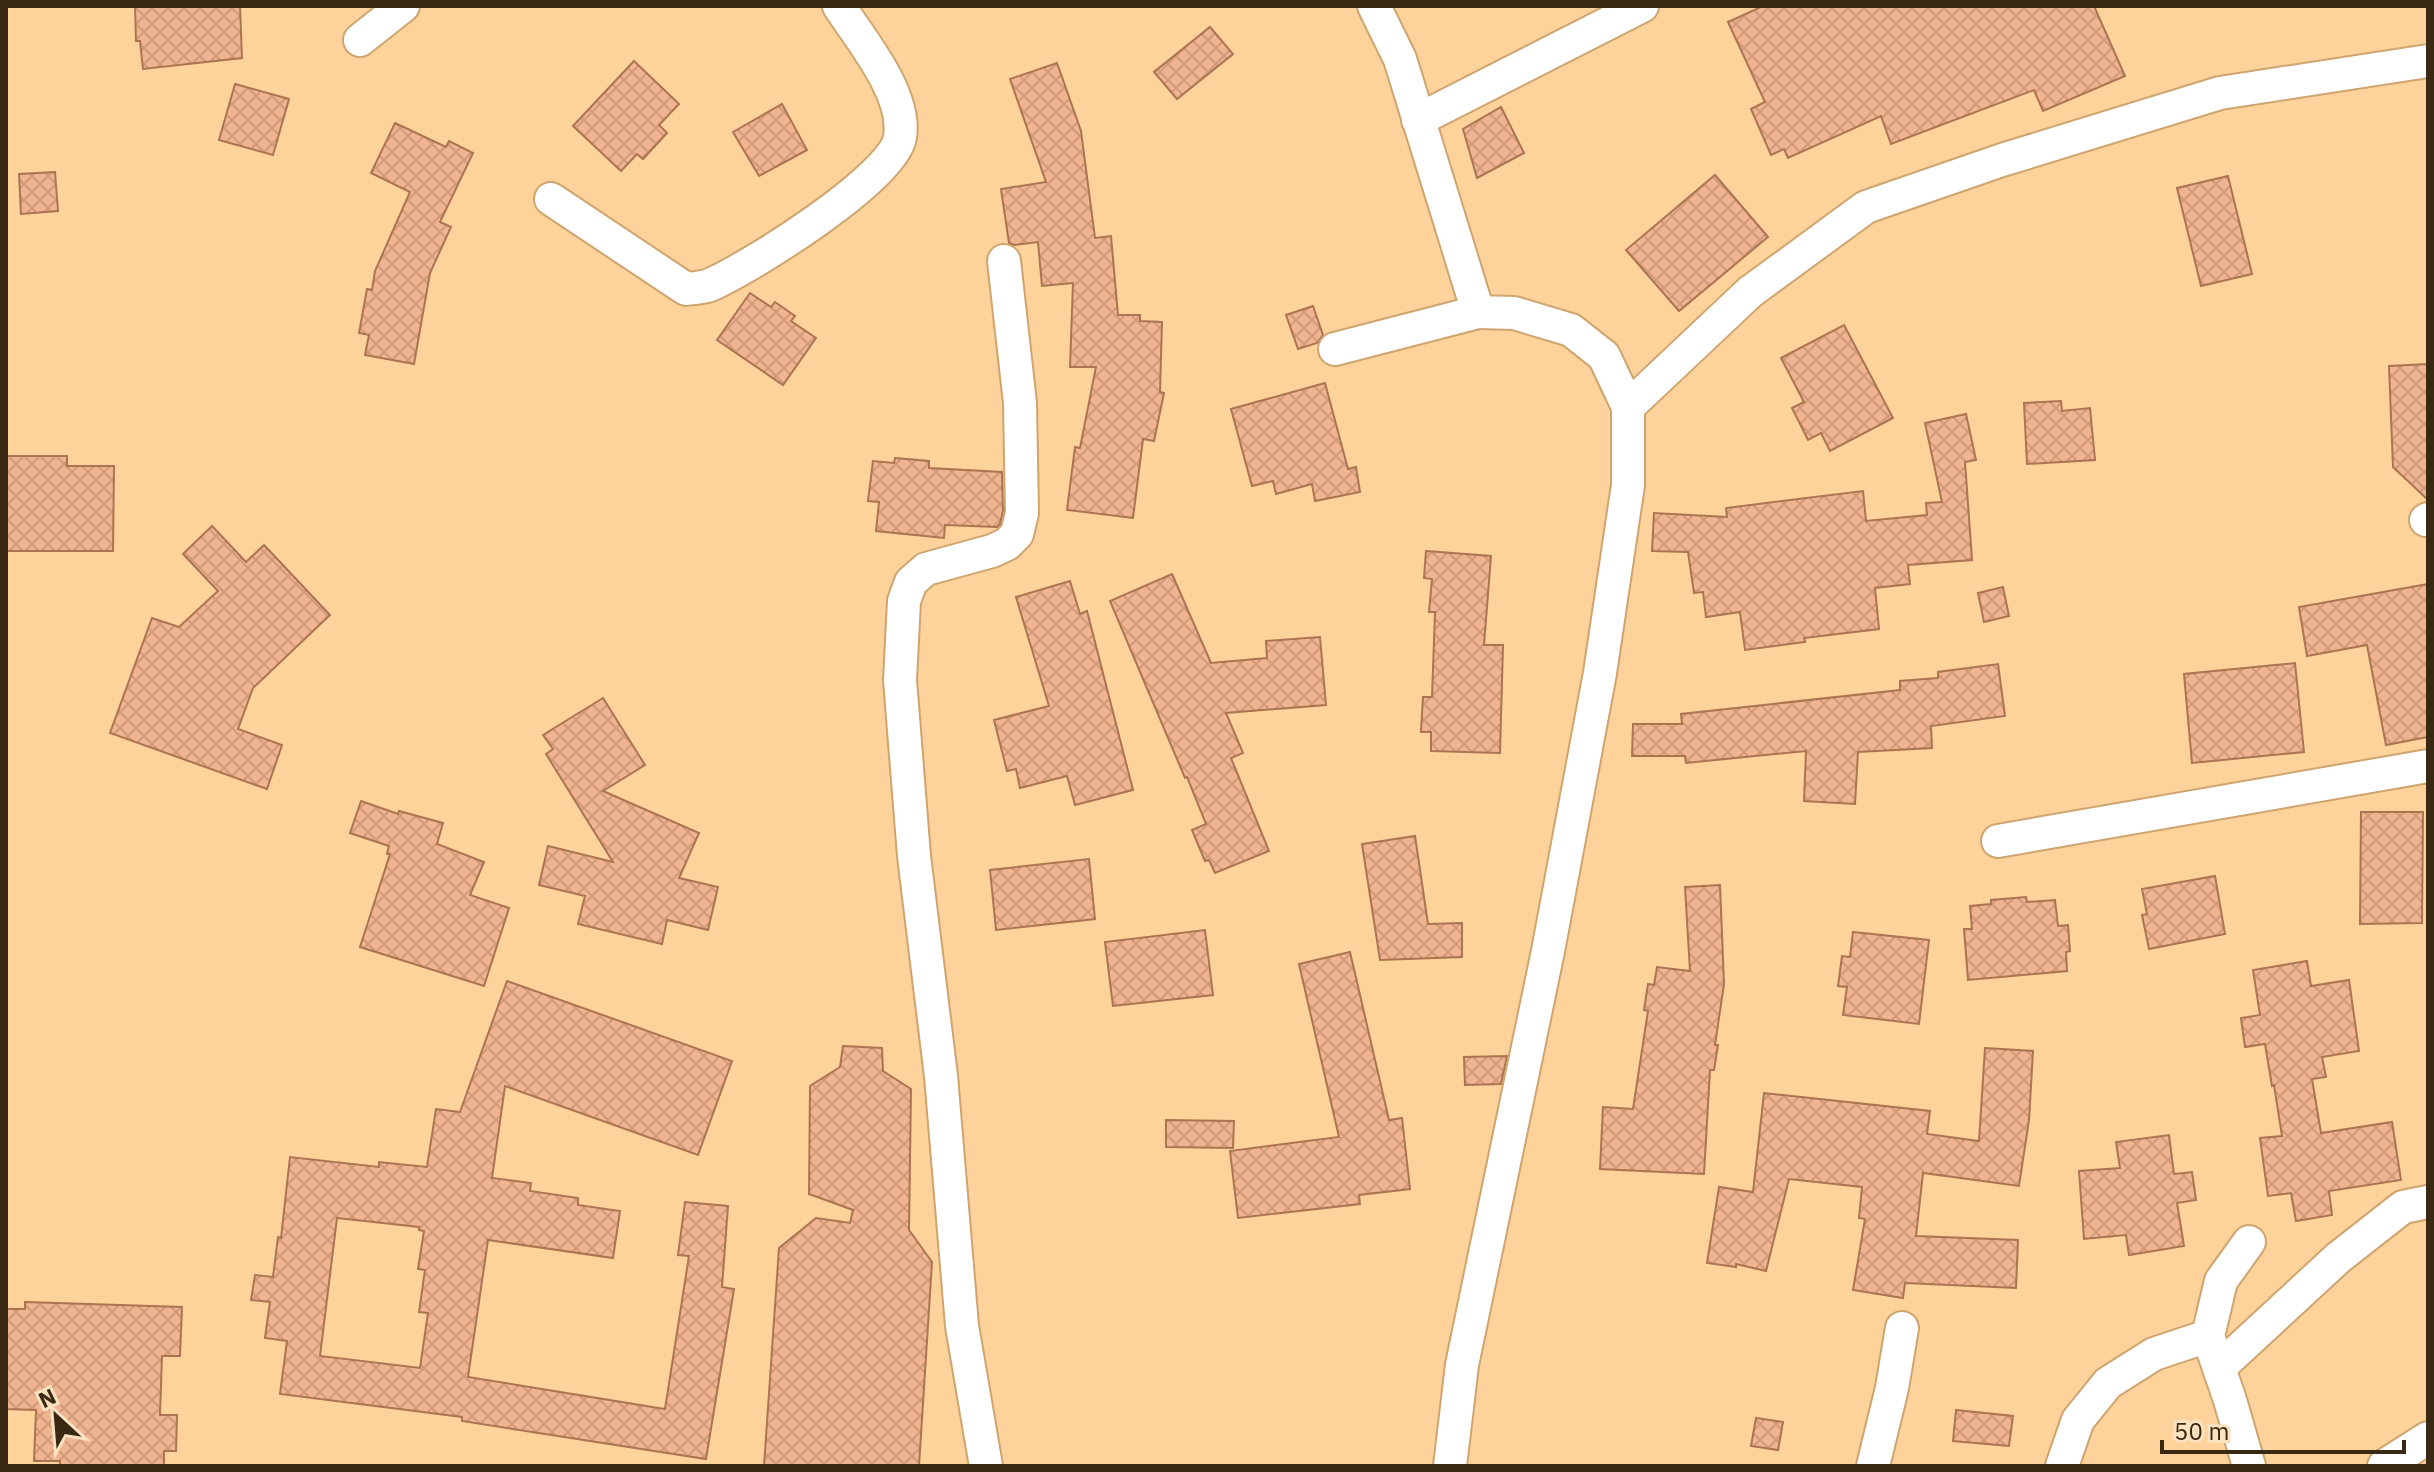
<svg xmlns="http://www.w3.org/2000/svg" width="2434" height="1472" font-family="'IBM Plex Sans',sans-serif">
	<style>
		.building { fill: url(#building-cross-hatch); stroke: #ac7451; stroke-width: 2; fill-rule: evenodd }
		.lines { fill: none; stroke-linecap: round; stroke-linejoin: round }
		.street-casing { stroke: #cfa46f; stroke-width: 36 }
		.street { stroke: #fff; stroke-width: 32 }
	</style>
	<defs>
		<pattern id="building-cross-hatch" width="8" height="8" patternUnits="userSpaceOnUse" patternTransform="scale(2)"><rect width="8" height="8" fill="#f1b490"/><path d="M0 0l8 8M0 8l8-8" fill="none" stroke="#cf9b7b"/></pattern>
	</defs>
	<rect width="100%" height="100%" fill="#fed29b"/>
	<g class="building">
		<path d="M135 6H240L242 58 143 69 140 41H136Z"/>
		<path d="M1763 6H2094L2125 76 2043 111 2034 90 1891 144 1881 116 1788 158 1784 149 1771 155 1751 109 1765 102 1728 22Z"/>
		<path d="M1210 27 1233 54 1177 99 1154 72Z"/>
		<path d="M634 61 679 104 659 125 667 133 643 159 637 154 621 171 573 126Z"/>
		<path d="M1057 63 1081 131 1095 238 1111 236 1118 315H1140V321L1162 322 1160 392 1164 393 1154 441 1143 439 1133 518 1067 510 1075 447 1080 448 1096 367H1070L1073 283 1042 286 1038 242 1014 245 1009 243 1001 189 1046 182 1010 79Z"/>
		<path d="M235 84 289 99 273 155 219 140Z"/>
		<path d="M782 104 807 150 759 176 733 132Z"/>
		<path d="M1501 107 1524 153 1477 178 1463 129Z"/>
		<path d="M395 123 446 147 449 141 473 153 440 222 451 227 430 273 414 364 365 355 369 335 359 333 367 289 372 290 375 271 410 192 371 173Z"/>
		<path d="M55 172 58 211 21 214 19 174Z"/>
		<path d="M1715 175 1768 237 1679 311 1626 250Z"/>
		<path d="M2228 176 2252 274 2201 286 2177 188Z"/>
		<path d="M750 293 771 307 775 302 795 316 791 321 816 338 783 385 717 340Z"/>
		<path d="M1313 306 1323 335 1317 343 1298 349 1286 315Z"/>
		<path d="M1844 325 1893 418 1830 451 1821 433 1808 440 1792 408 1804 402 1781 358Z"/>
		<path d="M2428 364V500L2393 467 2389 366Z"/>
		<path d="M1325 383 1348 469 1356 467 1360 492 1315 501 1312 484 1276 494 1273 481 1252 486 1231 409Z"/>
		<path d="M2061 401 2062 411 2090 408 2095 460 2027 464 2024 403Z"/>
		<path d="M1966 414 1976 460 1965 462 1972 560 1908 565 1910 584 1875 588 1879 629 1804 638 1805 642 1745 650 1740 612 1706 617 1703 592 1694 593 1688 552 1652 551 1654 513 1727 517 1726 508 1863 491 1866 521 1927 515 1926 503 1942 502 1925 423Z"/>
		<path d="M6 456H67V466H114L113 551H6Z"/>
		<path d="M895 458 929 461V468L1002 472 1003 511 1000 524 997 527 945 525 944 538 876 531 879 502 868 501 873 461 894 463Z"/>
		<path d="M212 526 246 562 264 545 330 615 253 688 238 729 282 745 267 789 110 733 152 618 179 627 218 591 183 554Z"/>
		<path d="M1426 551 1491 556 1484 645H1503L1500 753 1431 751V732H1421L1423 697H1432L1435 612H1429L1432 579 1424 578Z"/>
		<path d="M1172 574 1211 663 1267 658 1266 641 1320 637 1326 705 1226 713 1243 753 1231 758 1269 851 1215 873 1209 860 1205 861 1192 830 1206 824 1187 777 1185 778 1110 601Z"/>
		<path d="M1070 581 1080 614 1087 611 1133 790 1075 805 1067 776 1020 788 1016 769 1007 771 994 720 1049 706 1016 597Z"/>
		<path d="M2428 584V737L2386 745 2367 645 2307 656 2299 607Z"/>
		<path d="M2003 587 2009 616 1984 622 1978 593Z"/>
		<path d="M2295 663 2304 752 2192 763 2184 674Z"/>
		<path d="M1998 664 2005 716 1931 726 1932 748 1858 752 1855 804 1804 801 1806 751 1686 763 1685 756H1632L1633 724H1682L1681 714 1900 690V681L1938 678V672Z"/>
		<path d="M603 698 645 765 603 791 699 833 679 878 718 887 708 930 667 920 662 944 578 924 585 896 539 885 548 846 613 862 546 754 553 749 543 735Z"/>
		<path d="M361 801 398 814 399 811 443 823 437 844 484 862 470 895 509 908 484 986 360 947 390 854H387L389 846 350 833Z"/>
		<path d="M2361 812H2423L2422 923 2360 924Z"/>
		<path d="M1415 836 1428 924 1462 923V957L1380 960 1362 844Z"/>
		<path d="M1089 859 1095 919 996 930 990 870Z"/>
		<path d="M2215 876 2225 934 2149 949 2142 915 2147 914 2142 889Z"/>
		<path d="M1720 885 1724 984 1715 1045H1718L1714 1070H1710L1704 1174 1600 1169 1603 1107 1633 1109 1648 1011 1644 1010 1648 984 1654 985 1657 967 1690 971 1685 887Z"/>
		<path d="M2026 897 2027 902 2055 900 2058 926 2068 925 2070 951 2066 952 2067 971 1968 980 1964 929H1972L1970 906 1991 904V900Z"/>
		<path d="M1205 930 1213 995 1113 1006 1105 942Z"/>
		<path d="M1853 932 1929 940 1919 1024 1843 1015 1847 987 1838 986 1842 956 1850 957Z"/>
		<path d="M1350 952 1389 1120 1402 1118 1410 1189 1359 1195 1360 1204 1238 1218 1230 1151 1339 1137 1299 964Z"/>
		<path d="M2307 961 2311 986 2349 980 2359 1051 2322 1057 2326 1077 2312 1079 2321 1133 2392 1122 2401 1180 2329 1191 2332 1215 2296 1221 2291 1193 2268 1196 2260 1138 2282 1136 2274 1085 2272 1086 2265 1044 2245 1047 2241 1018 2260 1015 2253 970Z"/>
		<path d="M507 981 732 1061 698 1155 505 1086 492 1178 531 1183 530 1191 578 1198V1205L620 1211 613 1258 488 1240 468 1377 665 1409 689 1256 678 1255 685 1202 728 1206 722 1287 734 1289 706 1459 462 1421V1417L280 1394 287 1341 265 1338 270 1302 251 1300 255 1275 273 1277 278 1237 281 1238 290 1157 379 1167V1162L427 1167 436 1109 460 1112ZM337 1218 419 1227V1230L424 1231 418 1269 425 1270 419 1312 428 1313 420 1368 320 1356Z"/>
		<path d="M843 1046 882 1048 883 1071 911 1089 909 1230 932 1262 919 1466H764L779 1248 816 1218 850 1223 853 1210 809 1194 810 1086 840 1067Z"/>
		<path d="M1985 1048 2033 1051 2029 1120 2019 1186 1923 1173 1916 1236 2018 1240 2016 1288 1905 1283 1903 1298 1853 1290 1865 1219 1859 1218 1862 1187 1789 1179 1766 1271 1736 1264V1267L1707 1263 1719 1187 1753 1192 1764 1093 1930 1111 1927 1134 1979 1141Z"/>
		<path d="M1507 1056 1501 1084 1465 1085 1464 1057Z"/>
		<path d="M1166 1120 1234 1121 1233 1148 1166 1147Z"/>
		<path d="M2169 1135 2174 1174 2192 1172 2196 1200 2177 1203 2184 1246 2129 1255 2126 1235 2084 1239 2079 1171 2120 1168 2116 1142Z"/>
		<path d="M25 1302 182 1307 180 1356H162L160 1415H177L176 1451H164V1466H60V1461H34L36 1410 6 1409V1309H25Z"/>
		<path d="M1956 1410 2013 1416 2009 1446 1953 1441Z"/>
		<path d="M1756 1418 1783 1422 1778 1450 1751 1446Z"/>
	</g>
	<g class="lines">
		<defs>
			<g id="street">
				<path d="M1374 6 1400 59 1478 312 1514 313 1571 330 1604 356 1628 407V485L1600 673 1548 951 1462 1365 1450 1466"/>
				<path d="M360 40 403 6"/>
				<path d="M1418 120 1642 6"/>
				<path d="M551 199 686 289C694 288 702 288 710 285 749 268 894 178 900 137 907 94 861 40 839 6"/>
				<path d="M1335 349 1478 312"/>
				<path d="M1628 407 1750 292 1866 207 2002 160 2220 93 2428 61"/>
				<path d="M2426 520 2428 519"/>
				<path d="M1998 841 2428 766"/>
				<path d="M2219 1368 2338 1258 2403 1207 2428 1202"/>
				<path d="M986 1466 962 1326 941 1076 914 856 900 680 904 601 911 582 926 569 992 551 1007 544 1017 534 1022 513 1020 403 1004 261"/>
				<path d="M1873 1466 1892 1388 1902 1328"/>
				<path d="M2062 1466 2078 1420 2108 1383 2154 1354 2208 1336"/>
				<path d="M2249 1466 2230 1400 2208 1336 2221 1281 2249 1242"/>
				<path d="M2384 1466 2428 1438"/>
			</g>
		</defs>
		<use href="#street" class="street-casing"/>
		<use href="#street" class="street"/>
	</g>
	<rect width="2434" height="1472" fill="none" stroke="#392812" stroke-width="16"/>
	<g transform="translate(56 1416) rotate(334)" stroke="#fde2c2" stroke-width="6" paint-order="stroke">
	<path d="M0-6L14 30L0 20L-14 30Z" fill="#392812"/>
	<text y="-12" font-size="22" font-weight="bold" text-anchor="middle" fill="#392812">N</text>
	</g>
	<path d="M2162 1440v12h242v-12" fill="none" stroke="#392812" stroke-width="4"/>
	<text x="2174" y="1440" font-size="24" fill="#392812" stroke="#fde2c2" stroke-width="6" paint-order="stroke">50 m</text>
</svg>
